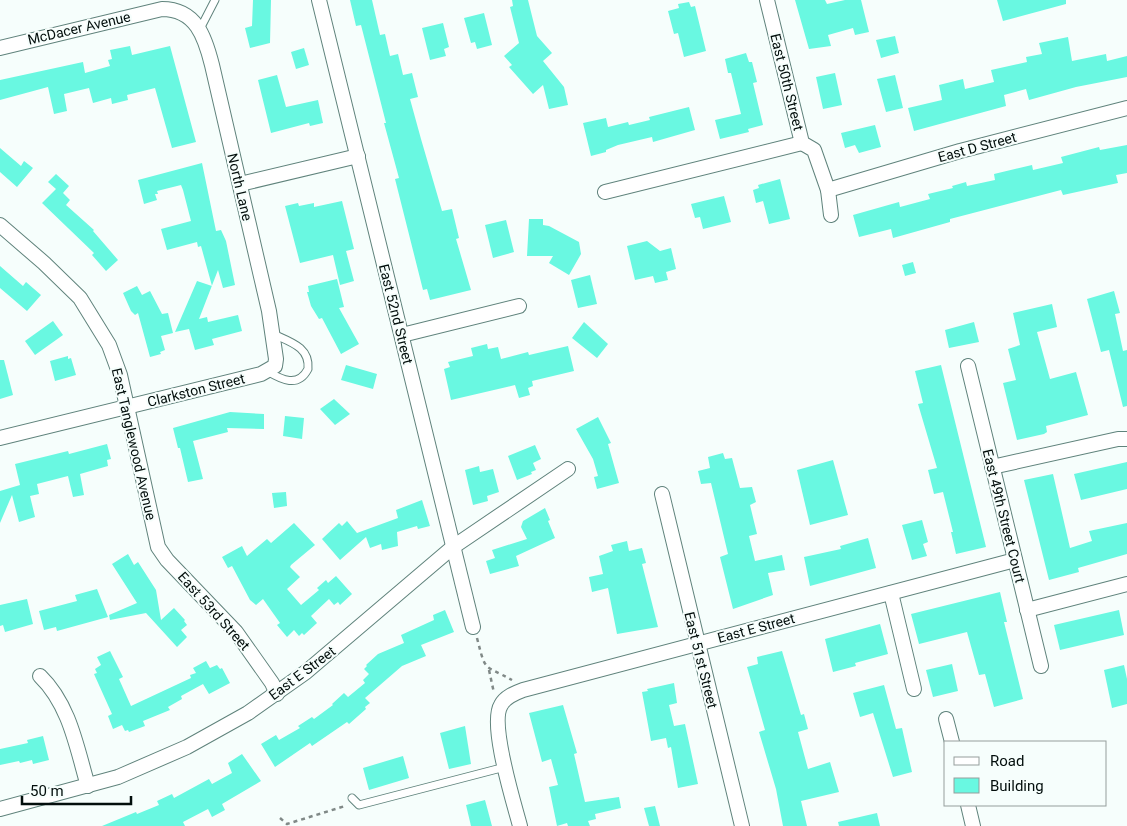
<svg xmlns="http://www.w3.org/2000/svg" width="1127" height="826" font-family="Roboto,sans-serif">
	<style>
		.building { fill: #69f8e1 }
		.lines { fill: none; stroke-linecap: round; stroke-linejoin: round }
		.service-casing { stroke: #60837c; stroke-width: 9 }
		.minor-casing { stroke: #60837c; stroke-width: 16 }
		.path { stroke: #808987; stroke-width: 2.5; stroke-dasharray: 4 4; stroke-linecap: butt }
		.service { stroke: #fff; stroke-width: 7 }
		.minor { stroke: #fff; stroke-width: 14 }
		.labels { text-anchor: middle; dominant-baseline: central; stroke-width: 4; stroke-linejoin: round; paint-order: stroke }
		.street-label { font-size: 14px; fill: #030e0c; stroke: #f6fefc }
	</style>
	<rect width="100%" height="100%" fill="#f6fefc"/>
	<g class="building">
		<path d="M253 0H271L270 43 250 48 245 28 252 26Z"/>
		<path d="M350 0H372L380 35 385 34 390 56 398 54 403 75 412 73 418 97 410 99 421 139 442 211 452 209 459 238 456 239 471 290 430 300 427 289 423 290 395 179 399 178 384 123H386L361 25 356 26Z"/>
		<path d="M512 0H528L537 36 552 53 543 61 564 87 568 105 549 109 543 85 533 94 509 67 512 65 504 56 519 43 510 7 513 6Z"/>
		<path d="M795 0H825L827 4 845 0H861L869 32 855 35 853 28 828 35 831 46 809 49Z"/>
		<path d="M997 0H1066V4L1003 21Z"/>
		<path d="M689 2 691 7 695 6 706 51 684 57 678 33 674 34 668 11 679 8 678 4Z"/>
		<path d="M484 13 492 45 477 49 475 42 471 43 464 18Z"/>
		<path d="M443 23 449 47 444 49 446 56 430 60 422 28Z"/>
		<path d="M895 36 899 53 881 58 876 40Z"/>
		<path d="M1068 37 1072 61 1106 54 1107 61 1127 56V77L1076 87 1029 100 1026 89 1004 95 1006 106 914 131 908 108 942 100 939 85 963 79 965 89 994 82 991 70 1027 62 1026 57 1042 54 1039 43Z"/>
		<path d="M130 46 132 55 170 46 196 142 172 148 155 88 127 95 128 100 112 104 111 98 93 103 89 88 64 94 67 111 54 114 48 87 0 100V80L83 62 85 73 110 66 108 60 112 59 110 50Z"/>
		<path d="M304 48 309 65 296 69 291 52Z"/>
		<path d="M746 53 749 62H752L757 82 753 83 763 125 748 129 749 132 720 139 715 120 741 114 731 73H728L725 59Z"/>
		<path d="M835 73 842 105 823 109 816 77Z"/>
		<path d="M277 75 286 107 318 100 323 123 310 126 309 123 271 133 258 80Z"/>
		<path d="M895 75 903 108 886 112 877 79Z"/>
		<path d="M689 107 695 130 653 142 652 137 618 145 606 150V152L591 156 583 123 606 118 608 127 628 122 629 125 650 120 649 117Z"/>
		<path d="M875 125 881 147 859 153 855 145 845 148 841 133Z"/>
		<path d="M1127 145V173L1116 175 1118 183 1063 195 1061 190 950 219V222L893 238 891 229 859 237 853 215 899 202 900 207 930 199 928 194 953 188 952 186 966 182 967 186 995 180 994 174 1032 165 1033 170 1063 163 1061 157 1099 147 1100 150Z"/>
		<path d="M0 148 21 166 24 161 33 168 17 187 0 172Z"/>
		<path d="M202 163 216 231 221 230 226 241 235 285 223 288 218 270 199 319 207 317 208 322 238 315 242 331 212 339 214 345 195 350 189 329 175 332 197 281 212 286 201 246 198 247 197 242 167 250 161 229 191 221 183 190 181 185 157 191 158 194H155L157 200 144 204 138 180Z"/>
		<path d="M56 174 69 186 63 193 70 200 66 205 94 230 93 231 118 260 106 271 92 255 94 253 42 203 56 189 48 182Z"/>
		<path d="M780 179 790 219 769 224 763 201 756 203 753 190 759 188 758 185Z"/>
		<path d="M724 196 731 222 703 229 700 217 695 218 691 204Z"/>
		<path d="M342 201 354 249 346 251 354 281 340 285 333 255 300 263 285 206 298 203 299 206 314 203V207Z"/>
		<path d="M529 219H543V225L549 226 579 242 581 254 569 275 549 263 553 256H527Z"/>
		<path d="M506 220 514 252 493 258 485 225Z"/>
		<path d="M647 241 660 251 671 248 676 269 666 272 668 280 655 283 653 276 635 280 627 246Z"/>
		<path d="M913 262 916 273 905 276 902 265Z"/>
		<path d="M0 266 23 286 26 282 41 295 27 311 0 288Z"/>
		<path d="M590 275 597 304 578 308 571 280Z"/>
		<path d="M337 279 344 307 339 308 359 344 341 354 322 318 319 319 311 306 307 292H309L308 286Z"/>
		<path d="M137 286 142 295 150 291 162 314 168 313 173 333 161 336 165 350 160 352 161 354 150 357 138 313 135 315 131 311 123 293Z"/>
		<path d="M1114 291 1120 313 1115 314 1123 351 1127 350V406L1123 407 1109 350 1101 352 1087 299Z"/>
		<path d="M1052 304 1057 327 1037 332 1050 379 1076 372 1088 415 1046 426 1047 432 1044 434 1017 440 1003 383 1016 380 1008 349 1020 345 1013 313Z"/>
		<path d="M53 321 63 335 35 355 25 341Z"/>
		<path d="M584 322 608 344 597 358 572 338Z"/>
		<path d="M974 322 979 342 949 348 945 330Z"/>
		<path d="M487 344 488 349 498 347 501 359 528 352 529 355 568 346 574 371 532 381 533 386 528 388 530 395 519 398 515 385 451 400 444 369 450 367 448 362 473 356 471 348Z"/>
		<path d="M68 356V359L71 358 76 375 55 381 50 361Z"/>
		<path d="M0 360H4L13 395 0 399Z"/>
		<path d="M346 365 377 374 373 389 341 380Z"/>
		<path d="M941 365 986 547 956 554 951 532H953L943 492 934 494 928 470 937 468 918 404 923 403 915 371Z"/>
		<path d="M334 399 350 414 335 425 320 409Z"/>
		<path d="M230 412 264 414V429L227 428 228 432 193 441 203 479 188 482 180 448H178L173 428Z"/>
		<path d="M285 416 304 418 302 439 283 436Z"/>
		<path d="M598 417 611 443 608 444 619 483 597 489 594 477 598 476 593 459 576 429Z"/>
		<path d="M107 444 111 459 107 460 108 466 80 474 84 495 73 497 68 476 37 484 39 494 30 496 35 517 19 522 12 495 0 523V491L20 485 15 464 68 451 69 454Z"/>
		<path d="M535 445 541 459 533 463 536 470 531 472 532 474 517 480 508 456Z"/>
		<path d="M723 453 725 459 732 458 740 488 752 487 756 502 750 505 757 534 749 536 755 561 782 555 785 570 768 573 773 595 733 609 720 557 728 554 711 483 701 484 698 471 710 468 708 457Z"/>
		<path d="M833 460 848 515 810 525 797 470Z"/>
		<path d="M1127 462V489L1081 500 1074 474Z"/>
		<path d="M479 466 480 472 493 469 499 492 487 496 488 501 473 505 465 470Z"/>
		<path d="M1053 474 1070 548 1092 541 1089 531 1127 523V554L1078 568 1079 572 1049 580 1024 480Z"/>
		<path d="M286 492 287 506 274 508 272 493Z"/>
		<path d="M422 500 430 526 418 529 417 526 397 532 398 546 382 550 381 544 370 548 366 537 340 560 322 539 339 523 342 526 347 521 357 533 398 518 396 510Z"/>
		<path d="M545 508 550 520 548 521 555 538 516 556 519 566 490 574 486 561 495 558 492 550 527 539 521 527 523 521Z"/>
		<path d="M922 520 928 542 923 544 927 556 912 560 902 525Z"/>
		<path d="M294 523 315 545 291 565 290 567 300 577 287 589 301 605 319 590 317 588 326 580 328 583 336 576 352 594 340 605 338 602 334 605 329 599 311 616 317 623 304 635 302 633 299 636 294 630 287 637 277 625 280 623 263 599 256 605 250 600 232 566 228 568 222 557 242 546 247 556 267 539 271 543Z"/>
		<path d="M868 538 876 568 810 586 804 557 841 549 840 546Z"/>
		<path d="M627 541 629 551 642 548 646 563 642 564 658 627 617 634 608 588 592 592 589 577 603 574 599 556 613 551 611 545Z"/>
		<path d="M128 554 134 565 138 562 156 590 161 620 174 608 185 620 184 621 187 625 181 630 187 637 177 647 146 613 110 620 109 615 137 603 112 564Z"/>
		<path d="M97 589 108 617 57 631 56 627 44 630 39 611 77 601 75 595Z"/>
		<path d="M1000 592 1007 622H1004L1023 699 994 707 985 674 979 675 967 632 919 644 911 614Z"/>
		<path d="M27 599 33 624 5 632 3 625 0 626V605Z"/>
		<path d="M445 610 454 632 421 645 426 656 402 666 365 698 370 703 365 707 366 709 349 724 347 722 312 746 310 743 275 767 261 744 276 735 279 740 300 728 298 726 312 717 314 719 333 705 332 704 344 693 348 697 365 683 363 680 369 674 364 669 367 666 366 665 378 654 404 643 401 635 434 620 433 615Z"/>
		<path d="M1119 610 1124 635 1060 650 1054 625Z"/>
		<path d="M880 624 888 654 855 663 856 666 833 672 825 639Z"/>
		<path d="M110 651 123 677 119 679 131 706 191 678 190 675 196 673 193 668 206 661 210 668 217 665 220 669 222 668 230 683 209 694 203 684 181 696 182 699 168 707 170 710 143 721 145 726 129 732 128 730 125 731 122 725 113 729 108 716 112 714 94 674 97 673 95 669 101 665 97 657Z"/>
		<path d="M782 651 801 715 804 714 808 729 798 732 808 769 830 762 839 792 801 801 807 826H783L776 789 759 732 765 730 747 667 758 664 757 657Z"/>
		<path d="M952 664 958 691 933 697 926 670Z"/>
		<path d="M1124 665 1127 679V704L1112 708 1104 670Z"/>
		<path d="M674 683 677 703 669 705 674 726 685 724 698 784 678 788 671 747 668 748 666 738 651 741 642 692 648 691 647 689Z"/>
		<path d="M884 685 896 729 902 728 912 772 893 777 873 713 860 717 853 693Z"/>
		<path d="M563 705 577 753 574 754 585 802 619 797 621 808 595 814 596 819 588 821 590 826H568L567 823 557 826 549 787 558 785 551 759 542 762 529 713Z"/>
		<path d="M465 726 471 764 449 769 440 733Z"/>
		<path d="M43 736 49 760 33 764 32 760 20 763 19 761 0 765V749L28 743 27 740Z"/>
		<path d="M242 754 261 781 222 804 225 810 212 817 208 809 183 822 185 826H102L136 812 137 814 159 805 157 801 172 794 174 798 209 779 212 784 232 773 228 763Z"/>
		<path d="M403 756 409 778 369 790 363 768Z"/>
		<path d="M485 800 492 826H471L466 805Z"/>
		<path d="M655 806 660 826H649L644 808Z"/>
		<path d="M877 813 880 826H839L838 822Z"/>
	</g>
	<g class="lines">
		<defs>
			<g id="service">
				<path d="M200 29 215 0"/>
				<path d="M267 371C282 380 298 388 308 369 310 347 290 342 273 334"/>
				<path d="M352 798 359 805 505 767"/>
			</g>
			<g id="minor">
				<path d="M319 0 473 627"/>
				<path d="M767 0 802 143 814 150 828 190 831 215"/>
				<path d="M0 48 162 9C196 9 205 37 212 65L269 311 276 359 275 366 261 374 0 438"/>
				<path d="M240 184 358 156"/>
				<path d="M828 190 960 151 1127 108"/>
				<path d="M605 192 802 143"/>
				<path d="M0 225 44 263 80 298 109 345 120 375 158 547 167 560 236 632 272 683 277 694"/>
				<path d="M402 335 519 306"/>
				<path d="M968 366 1041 666"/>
				<path d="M992 467 1118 439H1127"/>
				<path d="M662 494 742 826"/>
				<path d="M891 593 914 689"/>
				<path d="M1027 610 1127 584"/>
				<path d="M40 676C70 705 77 749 88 786"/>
				<path d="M946 719 952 742"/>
				<path d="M968 805 973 826"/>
				<path d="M0 809 118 777 187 747 248 713 306 672 453 547 568 469"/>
				<path d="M520 826C514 803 489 724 501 705 505 697 515 693 523 690L1015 560"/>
			</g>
		</defs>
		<use href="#service" class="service-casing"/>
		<use href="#minor" class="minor-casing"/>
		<g class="path">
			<path d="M477 638C486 673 483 664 512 680"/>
			<path d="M489 670 494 693"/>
			<path d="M280 818 287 824 345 806"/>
		</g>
		<use href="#service" class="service"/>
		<use href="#minor" class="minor"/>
	</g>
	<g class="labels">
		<g class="street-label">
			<text transform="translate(79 28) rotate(-13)">McDacer Avenue</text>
			<text transform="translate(787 82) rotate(76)">East 50th Street</text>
			<text transform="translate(977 147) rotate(-15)">East D Street</text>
			<text transform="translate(240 187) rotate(77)">North Lane</text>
			<text transform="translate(396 314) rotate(76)">East 52nd Street</text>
			<text transform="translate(196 390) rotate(-14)">Clarkston Street</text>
			<text transform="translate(134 444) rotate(77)">East Tanglewood Avenue</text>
			<text transform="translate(1004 516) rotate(76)">East 49th Street Court</text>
			<text transform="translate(214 611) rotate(48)">East 53rd Street</text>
			<text transform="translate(756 628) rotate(-15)">East E Street</text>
			<text transform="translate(701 660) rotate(76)">East 51st Street</text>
			<text transform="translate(302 673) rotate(-37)">East E Street</text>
		</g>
	</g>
	<rect x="944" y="741" width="162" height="65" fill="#f6fefc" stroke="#959e9c"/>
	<rect x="954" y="757" width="25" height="8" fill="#ffffff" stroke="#959e9c"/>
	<text x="990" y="766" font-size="15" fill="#030e0c">Road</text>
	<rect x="954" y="778" width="25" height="15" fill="#69f8e1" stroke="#959e9c"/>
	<text x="990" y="791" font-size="15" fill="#030e0c">Building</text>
	<path d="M22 796v8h109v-8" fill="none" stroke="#030e0c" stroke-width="2.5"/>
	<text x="30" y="796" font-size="15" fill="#030e0c" stroke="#f6fefc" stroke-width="4" paint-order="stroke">50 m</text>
</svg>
